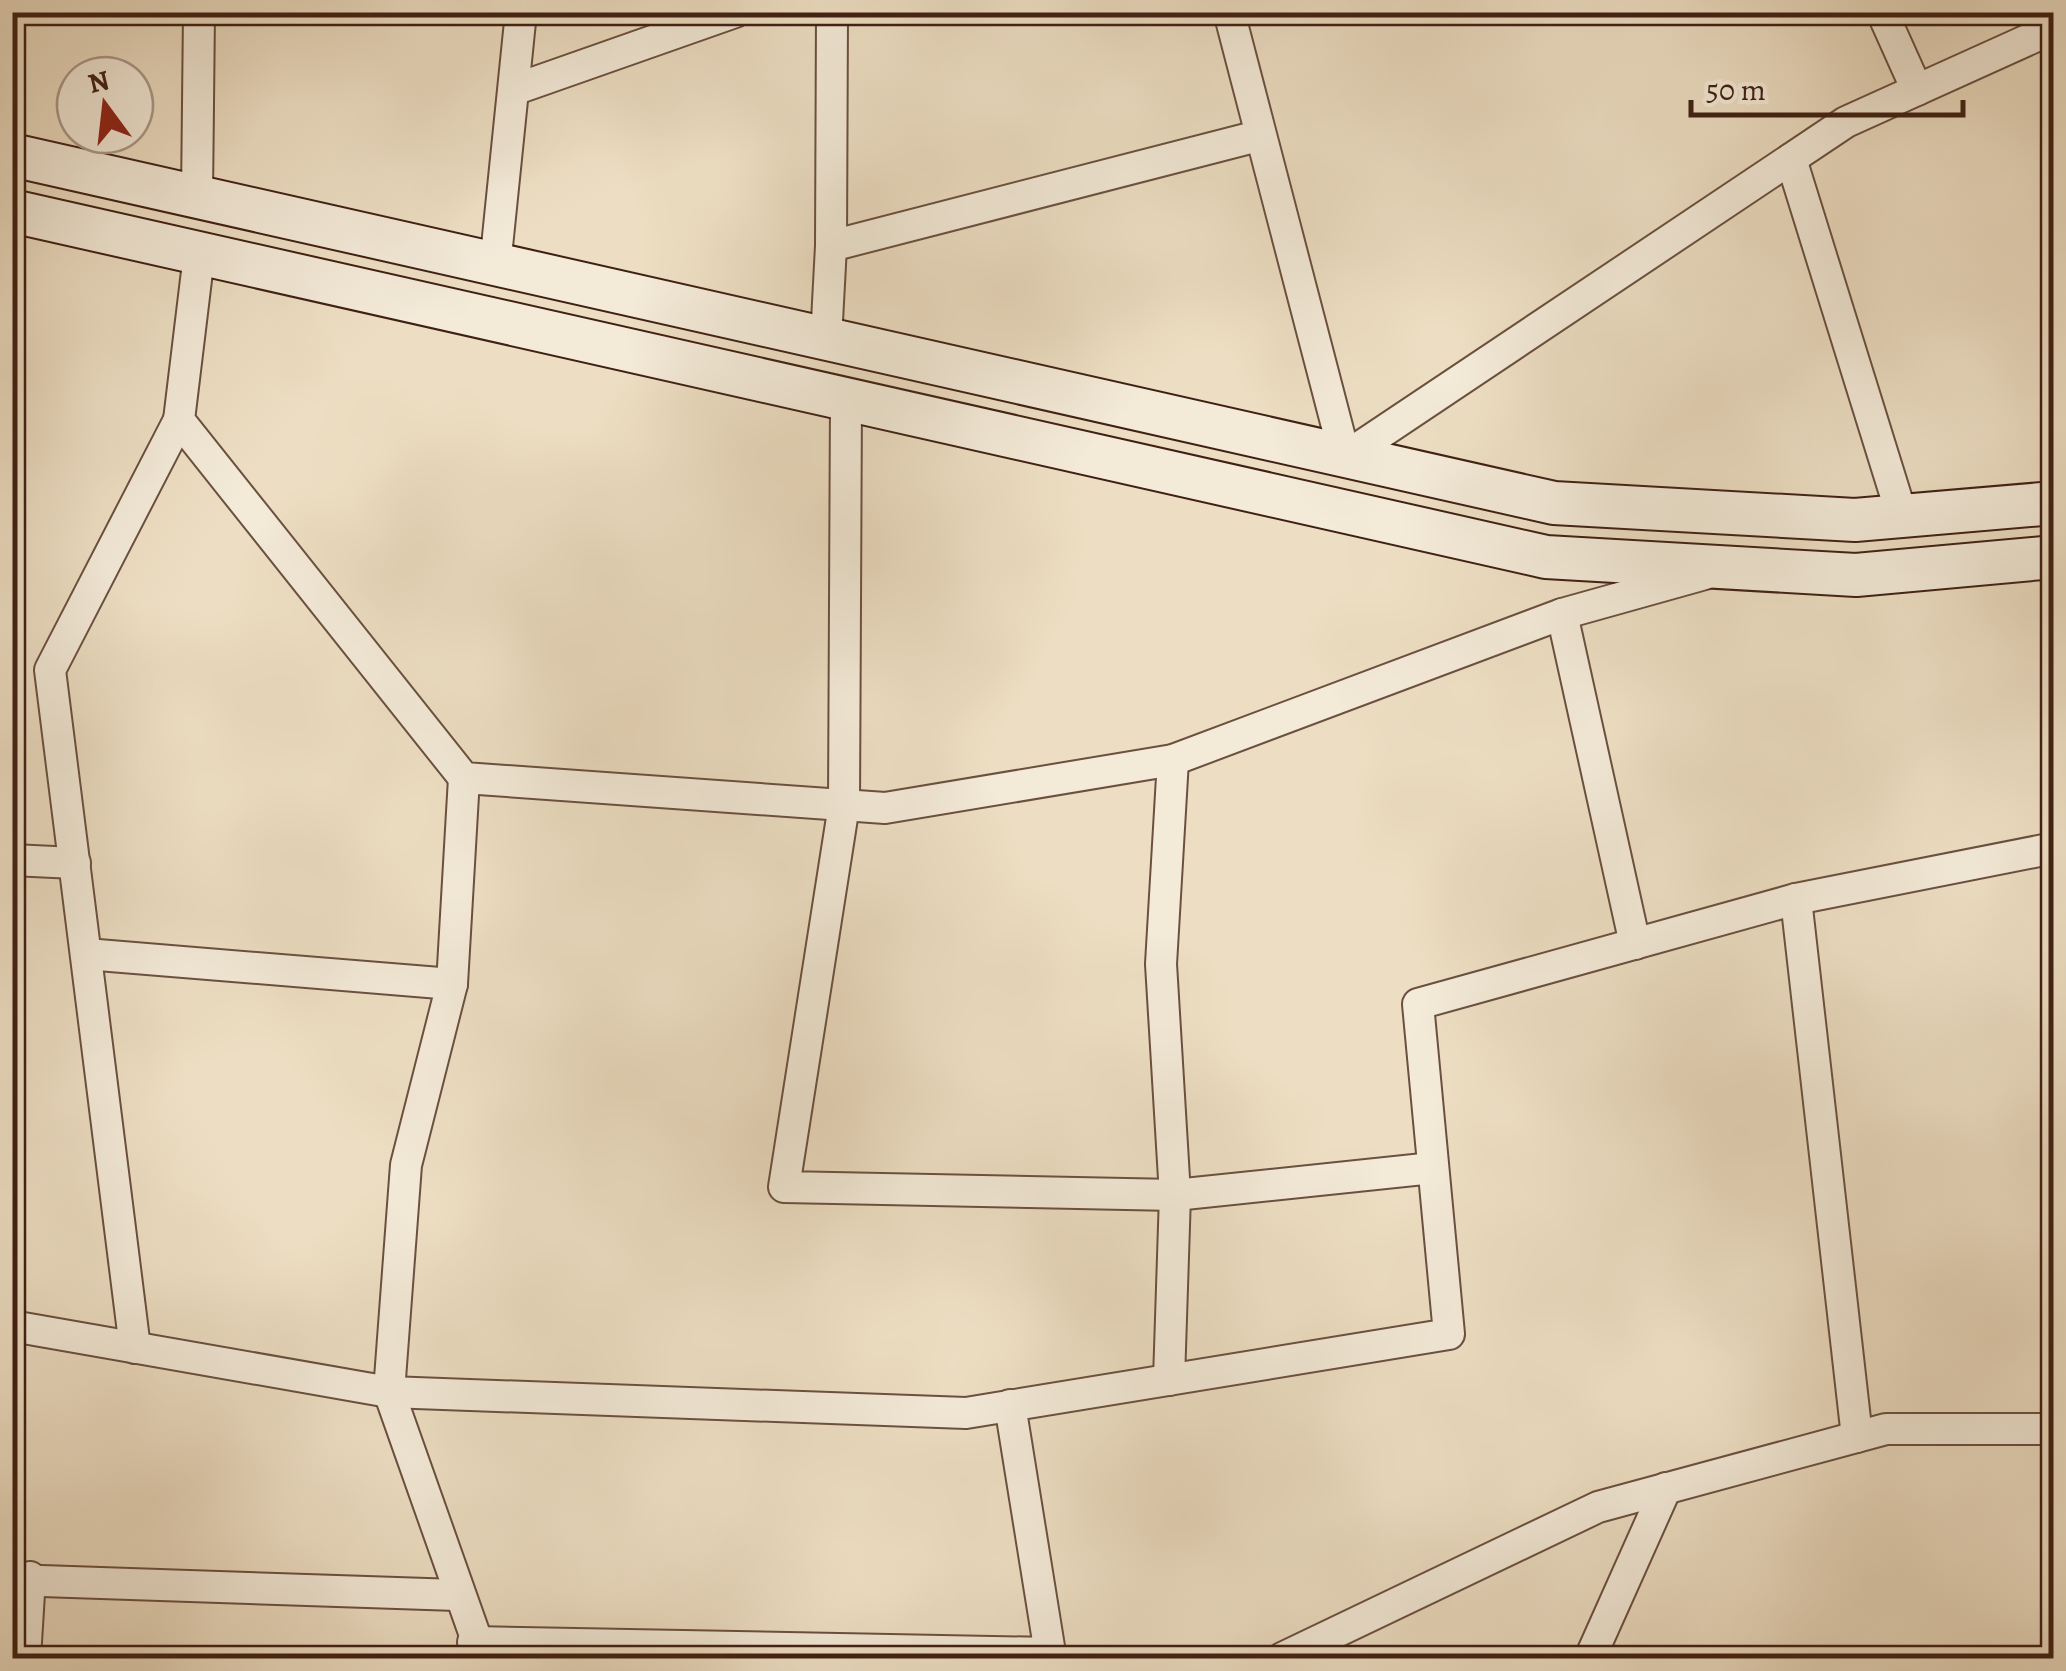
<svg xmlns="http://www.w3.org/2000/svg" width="2066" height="1671" font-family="Alegreya,serif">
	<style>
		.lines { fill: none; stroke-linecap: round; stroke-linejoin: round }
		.street-casing { stroke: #6b5040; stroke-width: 34 }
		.secondary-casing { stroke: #402014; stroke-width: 46 }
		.street { stroke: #f3ead8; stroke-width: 30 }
		.secondary { stroke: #f3ead8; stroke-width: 42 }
	</style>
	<rect width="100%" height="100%" fill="#eddec3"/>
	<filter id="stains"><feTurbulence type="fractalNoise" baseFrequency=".002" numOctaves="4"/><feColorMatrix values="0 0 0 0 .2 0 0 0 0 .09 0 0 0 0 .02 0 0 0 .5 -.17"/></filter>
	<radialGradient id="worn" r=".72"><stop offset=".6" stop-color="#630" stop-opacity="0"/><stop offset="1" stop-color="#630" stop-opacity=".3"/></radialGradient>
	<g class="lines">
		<defs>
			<g id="street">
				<path d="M1229 12 1345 457 1846 122 2054 28"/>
				<path d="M1882 12 1917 90"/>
				<path d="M516 89 735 12"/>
				<path d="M1791 159 1902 516"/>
				<path d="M197 195 199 12"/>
				<path d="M831 246 1258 136"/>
				<path d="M199 255 179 420 464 778 885 808 1173 760 1562 614 1705 574"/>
				<path d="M495 266 521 12"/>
				<path d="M826 340 831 246 832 12"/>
				<path d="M846 400 844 805 784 1187 1175 1195 1433 1168"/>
				<path d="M1562 614 1635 944"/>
				<path d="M464 778 452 984 406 1165 389 1392 483 1658"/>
				<path d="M12 860 75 863"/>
				<path d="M1796 899 1857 1437"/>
				<path d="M86 954 452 984"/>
				<path d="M12 1326 389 1392 966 1413 1449 1334 1418 1004 1796 899 2054 848"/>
				<path d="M135 1348 50 670 179 420"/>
				<path d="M1169 1380 1175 1195 1161 964 1173 760"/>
				<path d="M12 1580 457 1595"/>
				<path d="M473 1642 1050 1653 1010 1405"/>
				<path d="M25 1658 30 1577"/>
				<path d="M1282 1658 1598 1507 1886 1429H2054"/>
				<path d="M1590 1658 1666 1488"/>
			</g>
			<g id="secondary">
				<path d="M12 155 1554 503 1855 520 2054 503"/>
				<path d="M12 211 1546 557 1856 575 2054 557"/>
			</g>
		</defs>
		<use href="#street" class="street-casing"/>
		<use href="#secondary" class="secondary-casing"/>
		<use href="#street" class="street"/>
		<use href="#secondary" class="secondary"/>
	</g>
	<rect width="2066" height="1671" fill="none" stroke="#eddec3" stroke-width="50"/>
	<rect x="15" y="15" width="2036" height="1641" fill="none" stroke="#402014" stroke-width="5"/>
	<rect x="25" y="25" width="2016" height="1621" fill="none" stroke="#402014" stroke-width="2.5"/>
	<g transform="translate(105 105) rotate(345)"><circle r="48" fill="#f3ead8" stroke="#ab998a" stroke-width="2.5"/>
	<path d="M0-8L18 38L0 25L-18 38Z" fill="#8f2418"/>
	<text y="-15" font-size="28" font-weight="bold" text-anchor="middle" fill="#402014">N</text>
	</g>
	<path d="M1691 100v15h272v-15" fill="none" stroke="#402014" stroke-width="5"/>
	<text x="1706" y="100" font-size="30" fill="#402014" stroke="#f3ead8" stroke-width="8" paint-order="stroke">50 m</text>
	<rect width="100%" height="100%" filter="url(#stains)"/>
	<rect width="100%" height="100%" fill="url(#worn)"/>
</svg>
